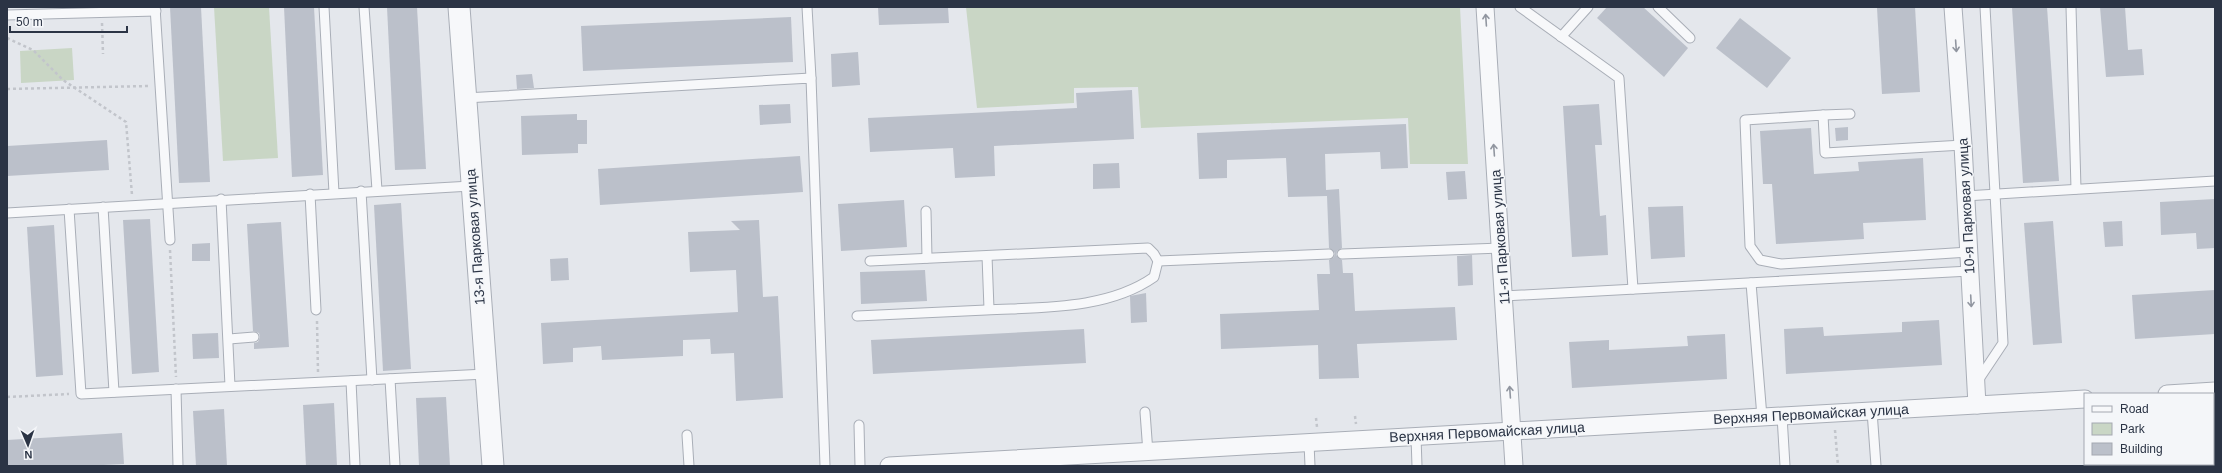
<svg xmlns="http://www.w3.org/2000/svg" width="2222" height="473" font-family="Helvetica,sans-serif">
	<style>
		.green { fill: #c9d6c5 }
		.building { fill: #bbc0ca }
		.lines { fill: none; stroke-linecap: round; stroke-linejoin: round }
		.service-casing { stroke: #a9aeb7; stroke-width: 11 }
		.minor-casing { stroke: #a9aeb7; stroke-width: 19 }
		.tertiary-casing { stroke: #a9aeb7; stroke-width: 23 }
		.path { stroke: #c2c5cb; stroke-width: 2.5; stroke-dasharray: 3 3; stroke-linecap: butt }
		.service { stroke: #f7f8fa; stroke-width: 9 }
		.minor { stroke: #f7f8fa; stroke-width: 17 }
		.tertiary { stroke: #f7f8fa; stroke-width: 21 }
		.oneway { stroke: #9196a0 }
		.labels { text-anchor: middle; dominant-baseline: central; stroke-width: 3; stroke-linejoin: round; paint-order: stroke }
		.street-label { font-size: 14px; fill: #2b3445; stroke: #f4f6f9 }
	</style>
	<rect width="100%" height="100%" fill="#e4e7ec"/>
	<g class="green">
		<path d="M214 7H269L278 158 223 161Z"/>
		<path d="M966 7H1460L1468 164H1410L1408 118 1141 128 1138 87 1074 88V103L977 108Z"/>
		<path d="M72 48 74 80 21 83 20 51Z"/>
	</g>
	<g class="building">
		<path d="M170 7H201L210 182 179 183Z"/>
		<path d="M284 7H314L323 175 292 177Z"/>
		<path d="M387 7H417L426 169 395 170Z"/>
		<path d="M878 7H948L949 23 879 25Z"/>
		<path d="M1607 7H1643L1688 48 1664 77 1597 18Z"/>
		<path d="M1915 7 1920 92 1882 94 1877 8Z"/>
		<path d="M2012 7H2047L2059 181 2023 183Z"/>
		<path d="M2100 7H2125L2128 50 2142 49 2144 75 2106 77Z"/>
		<path d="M791 17 793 62 583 71 581 26Z"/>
		<path d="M1740 18 1791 58 1767 88 1716 48Z"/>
		<path d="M858 52 860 85 832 87 831 54Z"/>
		<path d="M532 74 534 88 517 89 516 75Z"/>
		<path d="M1132 90 1134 139 994 146 995 176 955 178 953 148 870 152 868 118 1077 108 1076 93Z"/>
		<path d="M790 104 791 123 760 125 759 105Z"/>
		<path d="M1599 104 1602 145H1595L1600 216 1606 215 1608 255 1572 257 1563 106Z"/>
		<path d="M577 114V120H587V144H578V153L522 155 521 116Z"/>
		<path d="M1406 124 1408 168 1381 169 1380 152 1325 154 1326 190 1339 189 1342 248 1337 251 1336 255 1342 260 1343 273H1353L1355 311 1455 307 1457 340 1357 344 1359 378 1319 379 1318 345 1221 349 1220 314 1319 310 1317 274H1330L1329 260 1334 257 1335 253 1329 248 1327 196 1288 197 1286 158 1227 160V178L1199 179 1197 133Z"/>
		<path d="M1848 127V140L1836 141 1835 128Z"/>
		<path d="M1811 128 1814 174 1859 171 1858 162 1923 158 1926 220 1863 223 1864 239 1776 244 1772 184H1763L1760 131Z"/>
		<path d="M107 140 109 170 7 176V146Z"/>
		<path d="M800 156 803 192 600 205 598 169Z"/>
		<path d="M1119 163 1120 188 1093 189V164Z"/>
		<path d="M1465 171 1467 199 1448 200 1446 172Z"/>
		<path d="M2215 199V248L2197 249 2196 233 2161 235 2160 202Z"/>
		<path d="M904 200 907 247 841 251 838 204Z"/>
		<path d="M401 203 411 369 383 371 374 205Z"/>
		<path d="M1683 206 1685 257 1651 259 1648 207Z"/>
		<path d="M150 219 159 372 132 374 123 220Z"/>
		<path d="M759 220 763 297 778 296 783 398 736 401 734 353 711 354 710 339 683 340V356L602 360 601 346 573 348V362L543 364 541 323 738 312 736 270 690 272 688 232 740 230 731 221Z"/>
		<path d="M2053 221 2062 343 2033 345 2024 223Z"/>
		<path d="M2122 221 2123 246 2105 247 2103 222Z"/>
		<path d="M281 222 289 347 254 349V343L258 342 260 337 259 333 253 331 247 224Z"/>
		<path d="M54 225 63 375 36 377 27 227Z"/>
		<path d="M210 243V261H192V244Z"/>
		<path d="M1472 255 1473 285 1458 286 1457 256Z"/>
		<path d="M568 258 569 280 551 281 550 259Z"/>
		<path d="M925 270 927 301 861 304 860 272Z"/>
		<path d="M2215 290V334L2135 339 2132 295Z"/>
		<path d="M1146 293 1147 322 1131 323 1130 296Z"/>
		<path d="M1939 320 1942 365 1786 374 1784 329 1823 327 1824 336 1902 332V322Z"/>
		<path d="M1084 329 1086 363 873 374 871 340Z"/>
		<path d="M218 333 219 358 193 359 192 334Z"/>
		<path d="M1725 334 1727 379 1572 388 1569 342 1609 340V350L1688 346 1687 336Z"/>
		<path d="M446 397 450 466H419L416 398Z"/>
		<path d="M334 403 337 466H306L303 405Z"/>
		<path d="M224 409 227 466H196L193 411Z"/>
		<path d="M122 433 124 464 83 466H7V440Z"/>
	</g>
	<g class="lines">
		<defs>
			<g id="service">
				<path d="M155 7 170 240"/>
				<path d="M324 7 334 193"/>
				<path d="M364 7 377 190"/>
				<path d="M807 7 811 78"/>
				<path d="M1520 7 1619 78 1633 289"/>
				<path d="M1658 7 1690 38"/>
				<path d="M2071 7 2076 189"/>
				<path d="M7 15 156 11"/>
				<path d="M1561 37 1588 7"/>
				<path d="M465 98 811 78 825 466"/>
				<path d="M1823 115 1850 114"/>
				<path d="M1963 145 1825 153 1823 115 1745 120 1750 246 1760 260 1781 264 1969 252"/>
				<path d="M361 191 372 380"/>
				<path d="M310 194 316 310"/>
				<path d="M1965 196 2215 181"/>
				<path d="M221 199 230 386"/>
				<path d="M103 207 114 392"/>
				<path d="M69 209 81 394 486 374"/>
				<path d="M926 211 927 258"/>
				<path d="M7 213 471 186"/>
				<path d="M1342 254 1501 248"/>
				<path d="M987 256 989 309"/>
				<path d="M1158 261 1329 254"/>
				<path d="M1751 283 1762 417"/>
				<path d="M1504 296 1970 271"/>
				<path d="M857 316C900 314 943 312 986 310 1041 307 1107 310 1154 277L1158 261 1154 254 1148 248 870 261"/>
				<path d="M229 339 254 337"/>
				<path d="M390 379 395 466"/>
				<path d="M351 381 355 466"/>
				<path d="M1977 382 2003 343 1985 7"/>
				<path d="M176 389 178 466"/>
				<path d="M1872 411 1876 466"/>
				<path d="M1145 412 1148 453"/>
				<path d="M1782 416 1785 466"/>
				<path d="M859 425 860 466"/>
				<path d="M687 435 689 466"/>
				<path d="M1416 437 1417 466"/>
				<path d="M1309 443 1310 466"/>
				<path d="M2188 464 2189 466"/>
			</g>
			<g id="minor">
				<path d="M1485 7 1514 466"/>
				<path d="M1953 7 1963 145 1977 405"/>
				<path d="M2167 394 2215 391"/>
				<path d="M889 466 2085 399"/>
			</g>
			<path id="tertiary" d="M459 7 493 466"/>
		</defs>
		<use href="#service" class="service-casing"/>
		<use href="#minor" class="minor-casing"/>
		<use href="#tertiary" class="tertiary-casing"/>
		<g class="path">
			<path d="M102 23 103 54"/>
			<path d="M7 38 33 50 63 80 126 122 132 195"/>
			<path d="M7 89 149 86"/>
			<path d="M170 250 176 377"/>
			<path d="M317 321 318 372"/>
			<path d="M7 397 69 394"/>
			<path d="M1355 416 1356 424"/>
			<path d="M1316 418 1317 427"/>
			<path d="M1835 430 1838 466"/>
		</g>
		<use href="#service" class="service"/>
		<use href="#minor" class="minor"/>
		<use href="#tertiary" class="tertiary"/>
	</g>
	<defs><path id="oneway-shaft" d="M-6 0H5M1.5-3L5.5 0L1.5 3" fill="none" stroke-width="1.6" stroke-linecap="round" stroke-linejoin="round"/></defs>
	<g class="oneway">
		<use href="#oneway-shaft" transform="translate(1486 20) rotate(-94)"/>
		<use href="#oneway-shaft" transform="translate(1956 46) rotate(86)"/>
		<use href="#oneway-shaft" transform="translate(1494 150) rotate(-94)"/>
		<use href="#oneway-shaft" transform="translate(1971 301) rotate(87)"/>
		<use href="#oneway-shaft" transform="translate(1510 392) rotate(-94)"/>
	</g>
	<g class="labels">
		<g class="street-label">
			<text transform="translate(1966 206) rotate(-93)">10-я Парковая улица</text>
			<text transform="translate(475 237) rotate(-94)">13-я Парковая улица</text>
			<text transform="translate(1500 237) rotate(-94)">11-я Парковая улица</text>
			<text transform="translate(1811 414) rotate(-3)">Верхняя Первомайская улица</text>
			<text transform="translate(1487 432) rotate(-3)">Верхняя Первомайская улица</text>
		</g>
	</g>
	<rect width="2222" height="473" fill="none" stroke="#2b3445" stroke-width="16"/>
	<rect x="2084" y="393" width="130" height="72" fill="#f4f6f9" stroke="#a4a8b1"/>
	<rect x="2092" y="406" width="20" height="6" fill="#f7f8fa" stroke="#a4a8b1"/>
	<text x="2120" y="413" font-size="12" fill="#2b3445">Road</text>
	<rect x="2092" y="423" width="20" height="12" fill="#c9d6c5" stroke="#a4a8b1"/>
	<text x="2120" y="433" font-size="12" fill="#2b3445">Park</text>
	<rect x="2092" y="443" width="20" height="12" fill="#bbc0ca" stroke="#a4a8b1"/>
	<text x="2120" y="453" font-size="12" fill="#2b3445">Building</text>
	<g transform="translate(28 445) rotate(178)" stroke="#f4f6f9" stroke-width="3" paint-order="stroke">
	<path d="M0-3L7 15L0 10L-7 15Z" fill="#2b3445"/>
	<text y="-6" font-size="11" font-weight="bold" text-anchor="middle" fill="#2b3445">N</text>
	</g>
	<path d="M10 26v6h117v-6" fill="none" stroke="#2b3445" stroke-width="2"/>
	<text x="16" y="26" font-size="12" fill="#2b3445" stroke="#f4f6f9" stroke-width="3" paint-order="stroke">50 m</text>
</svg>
